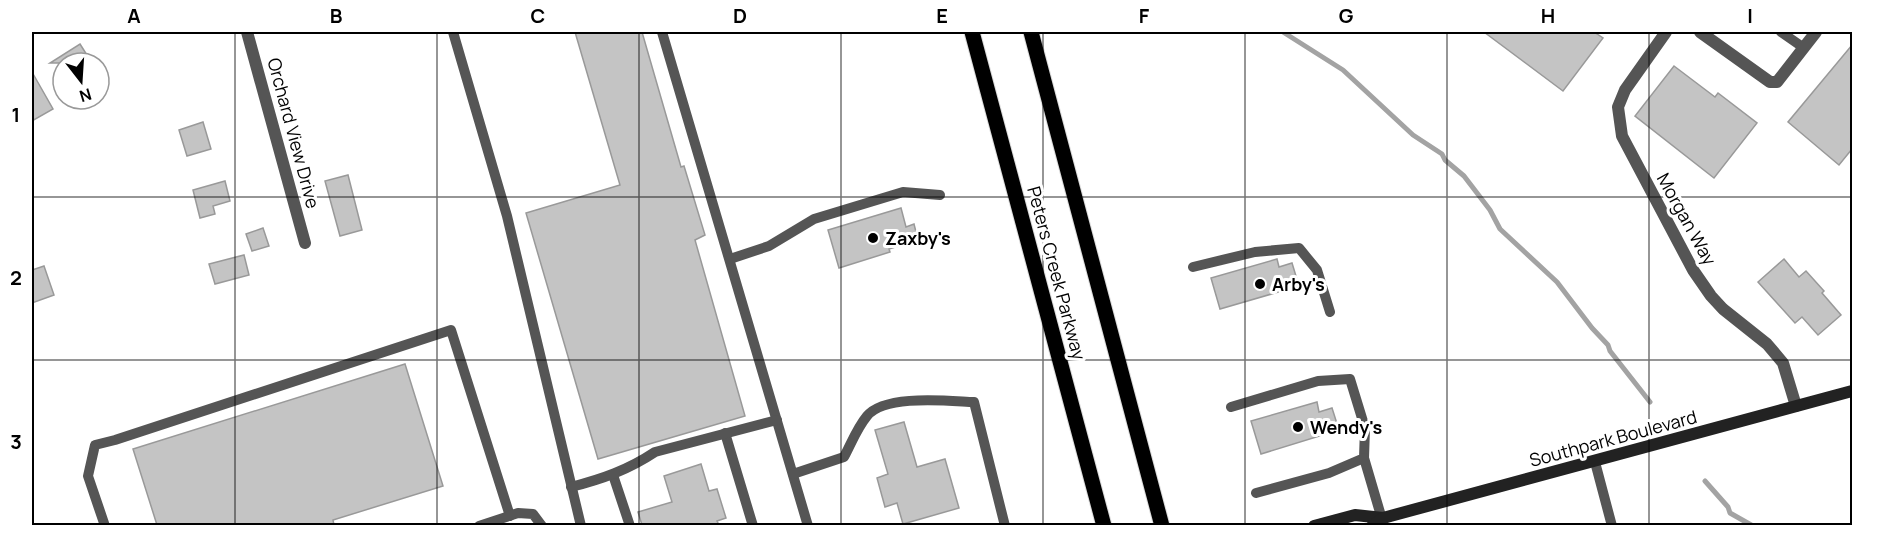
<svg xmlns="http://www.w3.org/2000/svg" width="1884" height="557" font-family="Manrope,sans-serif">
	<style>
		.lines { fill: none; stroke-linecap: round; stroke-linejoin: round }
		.stream { stroke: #a3a3a3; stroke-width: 5 }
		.building { fill: #c4c4c4; stroke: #999; stroke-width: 1.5 }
		.primary-casing { stroke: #dbdbdb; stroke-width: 17 }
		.lane { stroke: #555; stroke-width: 10 }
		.street { stroke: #555; stroke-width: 12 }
		.secondary { stroke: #222; stroke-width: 12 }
		.primary { stroke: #000; stroke-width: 15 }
		.grid { fill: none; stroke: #000; stroke-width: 1.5; stroke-opacity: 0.55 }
		.poi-dot { fill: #000; stroke: #fff; stroke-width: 2 }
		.labels { text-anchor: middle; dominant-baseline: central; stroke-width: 6; stroke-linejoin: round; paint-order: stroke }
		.street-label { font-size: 18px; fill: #000; stroke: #fff }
		.poi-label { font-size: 18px; font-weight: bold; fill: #000; stroke: #fff; text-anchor: start }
		.neatline { fill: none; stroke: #000; stroke-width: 2 }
		.grid-label { font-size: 20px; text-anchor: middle; font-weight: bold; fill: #000 }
	</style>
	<rect width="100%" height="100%" fill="#fff"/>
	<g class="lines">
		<g class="stream">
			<path d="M1283 32 1343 70 1413 135 1442 154 1445 160 1464 176 1490 210 1500 229 1557 282 1592 328 1608 345 1610 351 1650 402"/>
			<path d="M1705 481 1728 507 1730 513 1753 526"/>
		</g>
	</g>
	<g class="building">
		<path d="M575 32H642L681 167 684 166 705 235 695 240 745 416 598 459 526 213 620 185Z"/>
		<path d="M1484 32H1594L1603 38 1563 91Z"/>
		<path d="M80 44 92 63H50Z"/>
		<path d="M1852 45V149L1839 165 1788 122Z"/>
		<path d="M1674 66 1715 97 1718 93 1757 123 1714 178 1635 116Z"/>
		<path d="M32 72 53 109 32 121Z"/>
		<path d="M203 122 211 149 187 156 179 130Z"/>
		<path d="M348 175 362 230 340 236 325 181Z"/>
		<path d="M225 181 230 201 213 206 215 214 200 218 193 190Z"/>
		<path d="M901 208 906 227 914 224 918 240 889 249 890 252 839 268 828 230Z"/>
		<path d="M263 228 269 246 252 251 246 234Z"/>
		<path d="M244 255 249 275 215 284 209 264Z"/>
		<path d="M1277 259 1279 267 1292 263 1299 286 1220 309 1211 278Z"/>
		<path d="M1784 259 1799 277 1806 271 1824 291 1822 293 1841 315 1818 335 1802 317 1795 323 1758 282Z"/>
		<path d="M44 266 54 295 32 303V270Z"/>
		<path d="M405 364 443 486 333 520 334 525H157L133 449Z"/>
		<path d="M1317 402 1319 412 1332 408 1339 430 1261 454 1251 421Z"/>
		<path d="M904 422 917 467 945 459 959 508 903 524 897 503 885 507 877 478 888 474 875 430Z"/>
		<path d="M701 464 709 491 717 489 726 518 717 521 719 525H642L638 512 672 502 664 476Z"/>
	</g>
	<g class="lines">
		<defs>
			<g id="primary">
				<path d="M972 32 1104 526"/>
				<path d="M1031 32 1162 526"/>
			</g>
		</defs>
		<use href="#primary" class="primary-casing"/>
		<g class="lane">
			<path d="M453 32 507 216 581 526"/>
			<path d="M662 32 808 526"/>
			<path d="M1781 32 1804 48"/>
			<path d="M730 259 769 246 814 219 903 192 940 195"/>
			<path d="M1193 267 1255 252 1299 248 1317 270 1330 312"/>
			<path d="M1231 407 1318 381 1350 379 1365 428 1364 458 1329 473 1256 493"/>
			<path d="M725 433 753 526"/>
			<path d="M1364 458 1384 526"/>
			<path d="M1595 462 1612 526"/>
			<path d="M793 474 844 457C851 444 857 428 867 416 885 394 948 401 974 402L1005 526"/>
			<path d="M613 475 630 526"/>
			<path d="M571 487C602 479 628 470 655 452L777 420"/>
			<path d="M105 526 88 476 95 445 115 440 451 330 510 516"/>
			<path d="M479 526 518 513 533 514 542 526"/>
		</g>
		<g class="street">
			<path d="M247 32 305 243"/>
			<path d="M1666 32 1625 90 1618 107 1622 136 1693 270 1711 296 1723 309 1767 344 1783 363 1796 406"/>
			<path d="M1700 32 1770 82H1777L1816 32"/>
		</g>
		<g class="secondary">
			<path d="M1314 526 1355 515 1383 518"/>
			<path d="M1372 526 1383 518 1852 391"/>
		</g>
		<use href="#primary" class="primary"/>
	</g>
	<path class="grid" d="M235 32V526M437 32V526M639 32V526M841 32V526M1043 32V526M1245 32V526M1447 32V526M1649 32V526M32 197H1852M32 360H1852"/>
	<g class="poi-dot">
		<circle cx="873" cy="238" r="6"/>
		<circle cx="1260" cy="284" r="6"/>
		<circle cx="1298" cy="427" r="6"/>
	</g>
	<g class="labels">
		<g class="street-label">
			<text transform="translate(294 133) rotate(75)">Orchard View Drive</text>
			<text transform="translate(1687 219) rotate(61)">Morgan Way</text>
			<text transform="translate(1057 273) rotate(75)">Peters Creek Parkway</text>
			<text transform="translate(1613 438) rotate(-15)">Southpark Boulevard</text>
		</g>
		<g class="poi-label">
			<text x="885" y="238">Zaxby's</text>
			<text x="1272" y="284">Arby's</text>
			<text x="1310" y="427">Wendy's</text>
		</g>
	</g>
	<rect width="1884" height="557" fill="none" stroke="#ffffff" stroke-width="66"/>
	<g transform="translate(81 81) rotate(163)"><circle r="28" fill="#ffffff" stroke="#999999" stroke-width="1.5"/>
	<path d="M0-4.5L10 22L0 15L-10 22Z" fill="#000000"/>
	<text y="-9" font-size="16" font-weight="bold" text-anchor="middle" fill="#000000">N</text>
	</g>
	<rect x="33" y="33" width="1818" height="491" class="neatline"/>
	<g class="grid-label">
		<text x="134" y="23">A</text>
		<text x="336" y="23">B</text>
		<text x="538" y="23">C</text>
		<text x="740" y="23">D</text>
		<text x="942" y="23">E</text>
		<text x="1144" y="23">F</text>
		<text x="1346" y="23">G</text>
		<text x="1548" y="23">H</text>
		<text x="1750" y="23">I</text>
		<text x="16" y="122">1</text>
		<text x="16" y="285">2</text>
		<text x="16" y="449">3</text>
	</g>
</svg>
